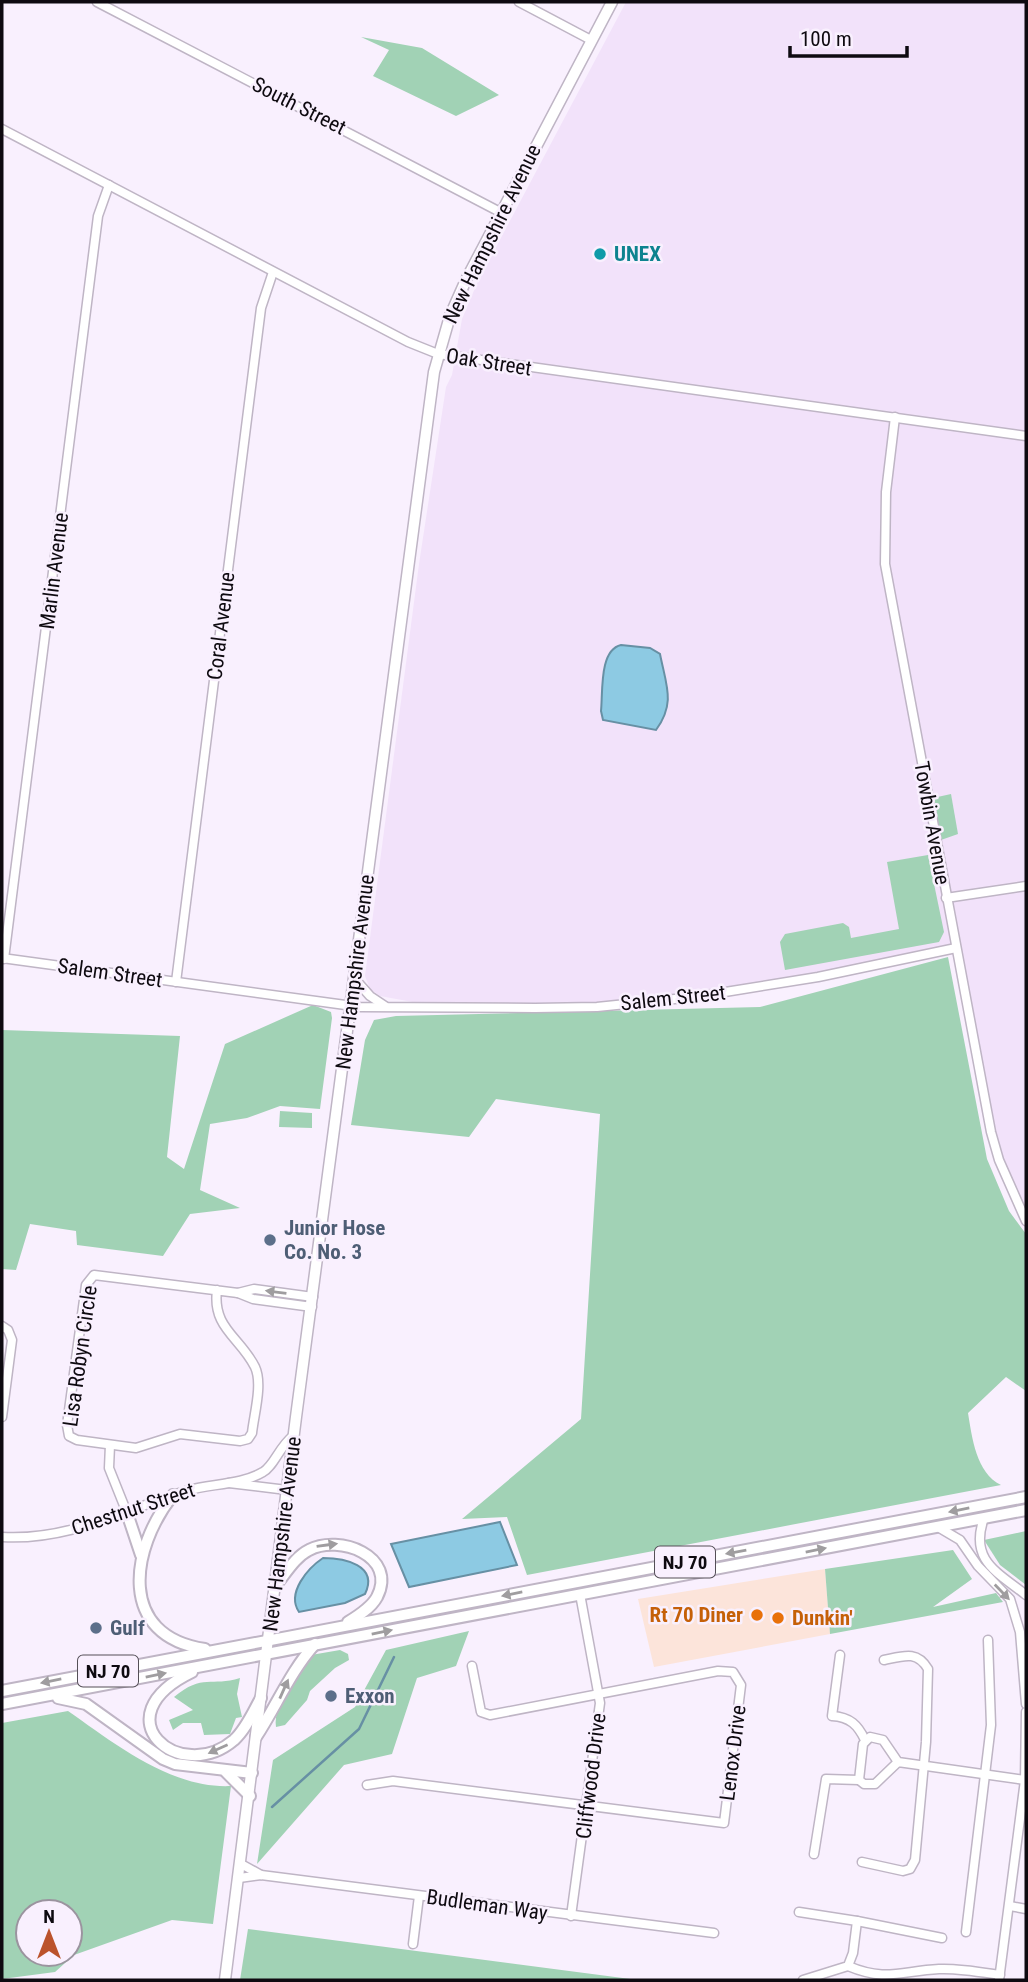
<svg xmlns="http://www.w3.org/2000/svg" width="1028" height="1982" font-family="'Roboto Condensed',sans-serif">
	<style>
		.commercial { fill: #fce4da }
		.built { fill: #f2e2fa }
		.green { fill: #a1d2b5; fill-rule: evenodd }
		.water { fill: #8dcae3; stroke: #6790a4; stroke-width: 2 }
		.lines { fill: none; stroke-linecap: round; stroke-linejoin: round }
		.stream { stroke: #6790a4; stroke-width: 2.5 }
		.minor-casing { stroke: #bfb5c5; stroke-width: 11 }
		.major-casing { stroke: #bfb5c5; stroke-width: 13 }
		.highway-casing { stroke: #bfb5c5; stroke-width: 14 }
		.minor { stroke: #fff; stroke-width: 8 }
		.major { stroke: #fff; stroke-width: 10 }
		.highway { stroke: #fff; stroke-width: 10 }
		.oneway { fill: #9f9d9f }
		.culture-dot { fill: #0f9aa8; stroke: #f9f0fe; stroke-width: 2.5 }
		.service-dot { fill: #5c6f8a; stroke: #f9f0fe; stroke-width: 2.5 }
		.food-dot { fill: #e8710a; stroke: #f9f0fe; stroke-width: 2.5 }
		.labels { text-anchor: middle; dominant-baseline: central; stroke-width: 5; stroke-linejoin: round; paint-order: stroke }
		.shield { fill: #f9f0fe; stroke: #544f57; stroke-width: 2 }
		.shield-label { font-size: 19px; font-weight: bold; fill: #0e0a10 }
		.street-label { font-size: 21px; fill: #0e0a10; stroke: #f9f0fe }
		.culture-label { font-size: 21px; font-weight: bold; fill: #0d838f; stroke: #f9f0fe; text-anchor: start }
		.service-label { font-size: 21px; font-weight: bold; fill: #4e5e75; stroke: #f9f0fe; text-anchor: start }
		.food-label { font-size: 21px; font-weight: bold; fill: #c56008; stroke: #f9f0fe; text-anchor: end }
	</style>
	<rect width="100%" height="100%" fill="#f9f0fe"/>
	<path class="commercial" d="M825 1569 830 1634 654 1667 638 1599Z"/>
	<path class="built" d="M626 2H1026V1221L999 1160 956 949 818 977 597 1007H440L380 996 370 989 365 976 419 564 446 387 452 375 462 319 478 281Z"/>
	<g class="green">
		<path d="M361 37 422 48 499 95 456 116 373 76 389 50Z"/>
		<path d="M951 794 958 834 941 840 933 798Z"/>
		<path d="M928 855 944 932 939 942 785 970 780 942 785 934 843 923 849 927 851 938 899 929 887 862Z"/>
		<path d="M948 957 987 1159 1009 1211 1026 1234V1391L1006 1377 968 1413C972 1437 976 1473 1001 1485L527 1575 507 1517 462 1519 581 1419 600 1114 496 1099 469 1137 351 1125 365 1040 374 1020 396 1016 760 1007Z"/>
		<path d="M313 1005 331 1012 332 1018 320 1109 280 1106 247 1118 210 1124 200 1190 240 1208 190 1214 163 1256 77 1245 76 1231 30 1224 16 1270 2 1269V1030L180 1036 167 1157 184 1169 225 1044Z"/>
		<path d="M280 1111 312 1113V1128L279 1127Z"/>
		<path d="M1026 1531V1585L1000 1565 984 1540Z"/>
		<path d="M953 1550 972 1579 933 1607 996 1593 1003 1602 830 1634 825 1569Z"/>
		<path d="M469 1631 456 1666 417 1678 392 1754 344 1765 257 1864 273 1760 355 1707 386 1650Z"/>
		<path d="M340 1650 348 1654 349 1660 335 1668 310 1691 307 1700 285 1725 276 1727C273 1703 297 1674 311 1655Z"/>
		<path d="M240 1678 237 1694 242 1717 236 1718 230 1734 204 1735 201 1723H183L173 1730 169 1720 193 1710 174 1697C203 1673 211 1687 240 1678Z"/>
		<path d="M68 1711C114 1743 171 1789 231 1786L213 1924 172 1920 74 1955 55 1972 2 1979V1723ZM28 1912H70V1954H28Z"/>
		<path d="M248 1929 638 1980H240Z"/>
	</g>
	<g class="water">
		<path d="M621 645 650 648 660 654C666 685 676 703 656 730L603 720 601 711C603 692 599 650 621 645Z"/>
		<path d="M500 1522 517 1565 409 1587 391 1544Z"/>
		<path d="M323 1558C344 1558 379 1565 365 1594L345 1603 299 1612C286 1593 308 1568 323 1558Z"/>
	</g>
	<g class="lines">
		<path class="stream" d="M272 1807 359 1729 394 1657"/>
		<defs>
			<g id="minor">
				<path d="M97 2 500 212"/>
				<path d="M519 2 591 40"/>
				<path d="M2 129 408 342 438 354 1026 436"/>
				<path d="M895 417 886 492 885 564 991 1132 999 1160 1026 1221"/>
				<path d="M946 898 1026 886"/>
				<path d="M2 958 360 1007 535 1008 597 1007 694 997 818 977 956 948"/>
				<path d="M4 959 98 216 109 185"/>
				<path d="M354 978 370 996 385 1006"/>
				<path d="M176 982 261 308 273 272"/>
				<path d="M217 1290C212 1328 240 1337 255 1367 263 1384 254 1414 252 1433L248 1439 240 1441 180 1434 136 1448 77 1440 69 1436 67 1425 86 1285 94 1275 238 1293 253 1299 312 1307"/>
				<path d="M238 1293 254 1289 313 1297"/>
				<path d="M2 1326 8 1330 12 1340 2 1417"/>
				<path d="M110 1445 109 1468 127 1513"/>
				<path d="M229 1483 287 1490"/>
				<path d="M984 1518C969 1560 997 1572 1026 1595"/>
				<path d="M938 1527 960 1540 978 1566 1010 1599 1020 1632 1026 1704"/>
				<path d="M2 1537C70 1541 126 1509 189 1490 212 1484 243 1484 263 1472 274 1466 279 1447 293 1436"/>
				<path d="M840 1655 832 1716C850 1717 858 1725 865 1740"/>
				<path d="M898 1762 875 1784H864L859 1780 863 1744 870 1737 883 1740 898 1762 1025 1780"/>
				<path d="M367 1785 393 1781 724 1823 741 1685 733 1672 718 1671 490 1715 481 1712 472 1666"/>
				<path d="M814 1854 826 1779 859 1780"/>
				<path d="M862 1862 903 1871 910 1869 915 1860 926 1742 928 1669C917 1650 903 1656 884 1660"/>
				<path d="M241 1864 261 1875"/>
				<path d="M239 1878 261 1875 714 1933"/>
				<path d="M1010 1906 1026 1909"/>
				<path d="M799 1912 857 1921 853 1953 848 1966 803 1980"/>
				<path d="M571 1916 600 1703 580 1594"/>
				<path d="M857 1921 942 1938"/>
				<path d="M966 1932 991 1725 988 1640"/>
				<path d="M413 1944 419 1896"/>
				<path d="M848 1966C886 1982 901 1971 939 1969 959 1968 980 1972 1000 1975"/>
				<path d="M999 1980 1025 1780 1026 1712"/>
			</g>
			<path id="major" d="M225 1980 296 1417 434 372 450 316 466 280 612 2"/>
			<g id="highway">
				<path d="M173 1495C130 1549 117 1636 205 1649"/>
				<path d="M127 1513 141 1555"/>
				<path d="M276 1585C286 1573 295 1557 309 1550 339 1534 398 1556 377 1597 371 1608 358 1616 348 1622"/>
				<path d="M192 1672C99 1717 180 1786 234 1740 246 1729 253 1712 261 1698"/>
				<path d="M2 1691 1026 1497"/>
				<path d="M58 1698 86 1704 163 1759 175 1764 252 1773"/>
				<path d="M2 1704 1026 1510"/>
				<path d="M256 1737C277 1705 290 1672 315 1644"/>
				<path d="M226 1772 250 1796"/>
			</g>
		</defs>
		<use href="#minor" class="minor-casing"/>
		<use href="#major" class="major-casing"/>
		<use href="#highway" class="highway-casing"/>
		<use href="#minor" class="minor"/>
		<use href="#major" class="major"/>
		<use href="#highway" class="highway"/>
	</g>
	<defs><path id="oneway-solid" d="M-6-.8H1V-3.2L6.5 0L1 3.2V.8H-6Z" transform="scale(1.75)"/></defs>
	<g class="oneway">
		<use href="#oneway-solid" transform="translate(276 1292) rotate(-173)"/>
		<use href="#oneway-solid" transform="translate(959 1510) rotate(169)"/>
		<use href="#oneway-solid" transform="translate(327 1545) rotate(-8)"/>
		<use href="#oneway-solid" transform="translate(816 1550) rotate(-11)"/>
		<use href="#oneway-solid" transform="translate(736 1552) rotate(170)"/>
		<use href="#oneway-solid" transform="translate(1002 1592) rotate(46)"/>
		<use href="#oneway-solid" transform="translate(512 1594) rotate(169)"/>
		<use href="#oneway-solid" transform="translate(382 1632) rotate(-11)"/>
		<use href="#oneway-solid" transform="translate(156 1675) rotate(-11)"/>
		<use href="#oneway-solid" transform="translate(51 1681) rotate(169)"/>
		<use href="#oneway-solid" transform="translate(284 1689) rotate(-66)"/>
		<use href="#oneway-solid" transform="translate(218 1749) rotate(156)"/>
	</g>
	<circle class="culture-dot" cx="600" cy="254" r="7"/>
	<g class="service-dot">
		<circle cx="270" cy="1240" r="7"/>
		<circle cx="96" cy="1628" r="7"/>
		<circle cx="331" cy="1696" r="7"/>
	</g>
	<g class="food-dot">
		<circle cx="757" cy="1615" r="7"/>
		<circle cx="778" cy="1618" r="7"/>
	</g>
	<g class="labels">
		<g class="shield">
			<rect x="655" y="1546.5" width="60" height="31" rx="5"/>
			<rect x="78" y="1655.5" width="60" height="31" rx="5"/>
		</g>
		<g class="shield-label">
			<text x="685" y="1562">NJ 70</text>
			<text x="108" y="1671">NJ 70</text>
		</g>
		<g class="street-label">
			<text transform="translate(299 106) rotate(27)">South Street</text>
			<text transform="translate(492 234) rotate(-64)">New Hampshire Avenue</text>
			<text transform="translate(489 362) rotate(9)">Oak Street</text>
			<text transform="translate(54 571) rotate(-83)">Marlin Avenue</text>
			<text transform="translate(221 626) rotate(-83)">Coral Avenue</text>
			<text transform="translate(932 823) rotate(80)">Towbin Avenue</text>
			<text transform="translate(355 972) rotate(-83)">New Hampshire Avenue</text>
			<text transform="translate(110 973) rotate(8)">Salem Street</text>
			<text transform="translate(673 998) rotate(-6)">Salem Street</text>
			<text transform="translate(80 1356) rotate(-82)">Lisa Robyn Circle</text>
			<text transform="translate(133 1509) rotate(-18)">Chestnut Street</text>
			<text transform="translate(282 1534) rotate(-83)">New Hampshire Avenue</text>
			<text transform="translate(733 1753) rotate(-83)">Lenox Drive</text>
			<text transform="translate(591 1776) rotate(-83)">Cliffwood Drive</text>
			<text transform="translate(487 1905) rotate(8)">Budleman Way</text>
		</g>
		<g class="culture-label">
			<text x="614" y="254">UNEX</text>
		</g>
		<g class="service-label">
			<text x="284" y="1228">Junior Hose<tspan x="284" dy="24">Co. No. 3</tspan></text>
			<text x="110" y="1628">Gulf</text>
			<text x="345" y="1696">Exxon</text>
		</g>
		<g class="food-label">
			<text x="743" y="1615">Rt 70 Diner</text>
			<text x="792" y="1618" text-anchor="start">Dunkin'</text>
		</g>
	</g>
	<rect width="1028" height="1982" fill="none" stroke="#0e0a10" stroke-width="7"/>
	<g transform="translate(49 1933)"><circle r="33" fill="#f9f0fe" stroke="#9b949f" stroke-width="2"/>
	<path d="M0-5L12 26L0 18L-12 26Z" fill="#bb532c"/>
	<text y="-10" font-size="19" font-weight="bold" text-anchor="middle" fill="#0e0a10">N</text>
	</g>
	<path d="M790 46v10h117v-10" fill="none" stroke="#0e0a10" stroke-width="3.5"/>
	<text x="800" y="46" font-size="21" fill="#0e0a10" stroke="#f9f0fe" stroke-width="5" paint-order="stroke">100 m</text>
</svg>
